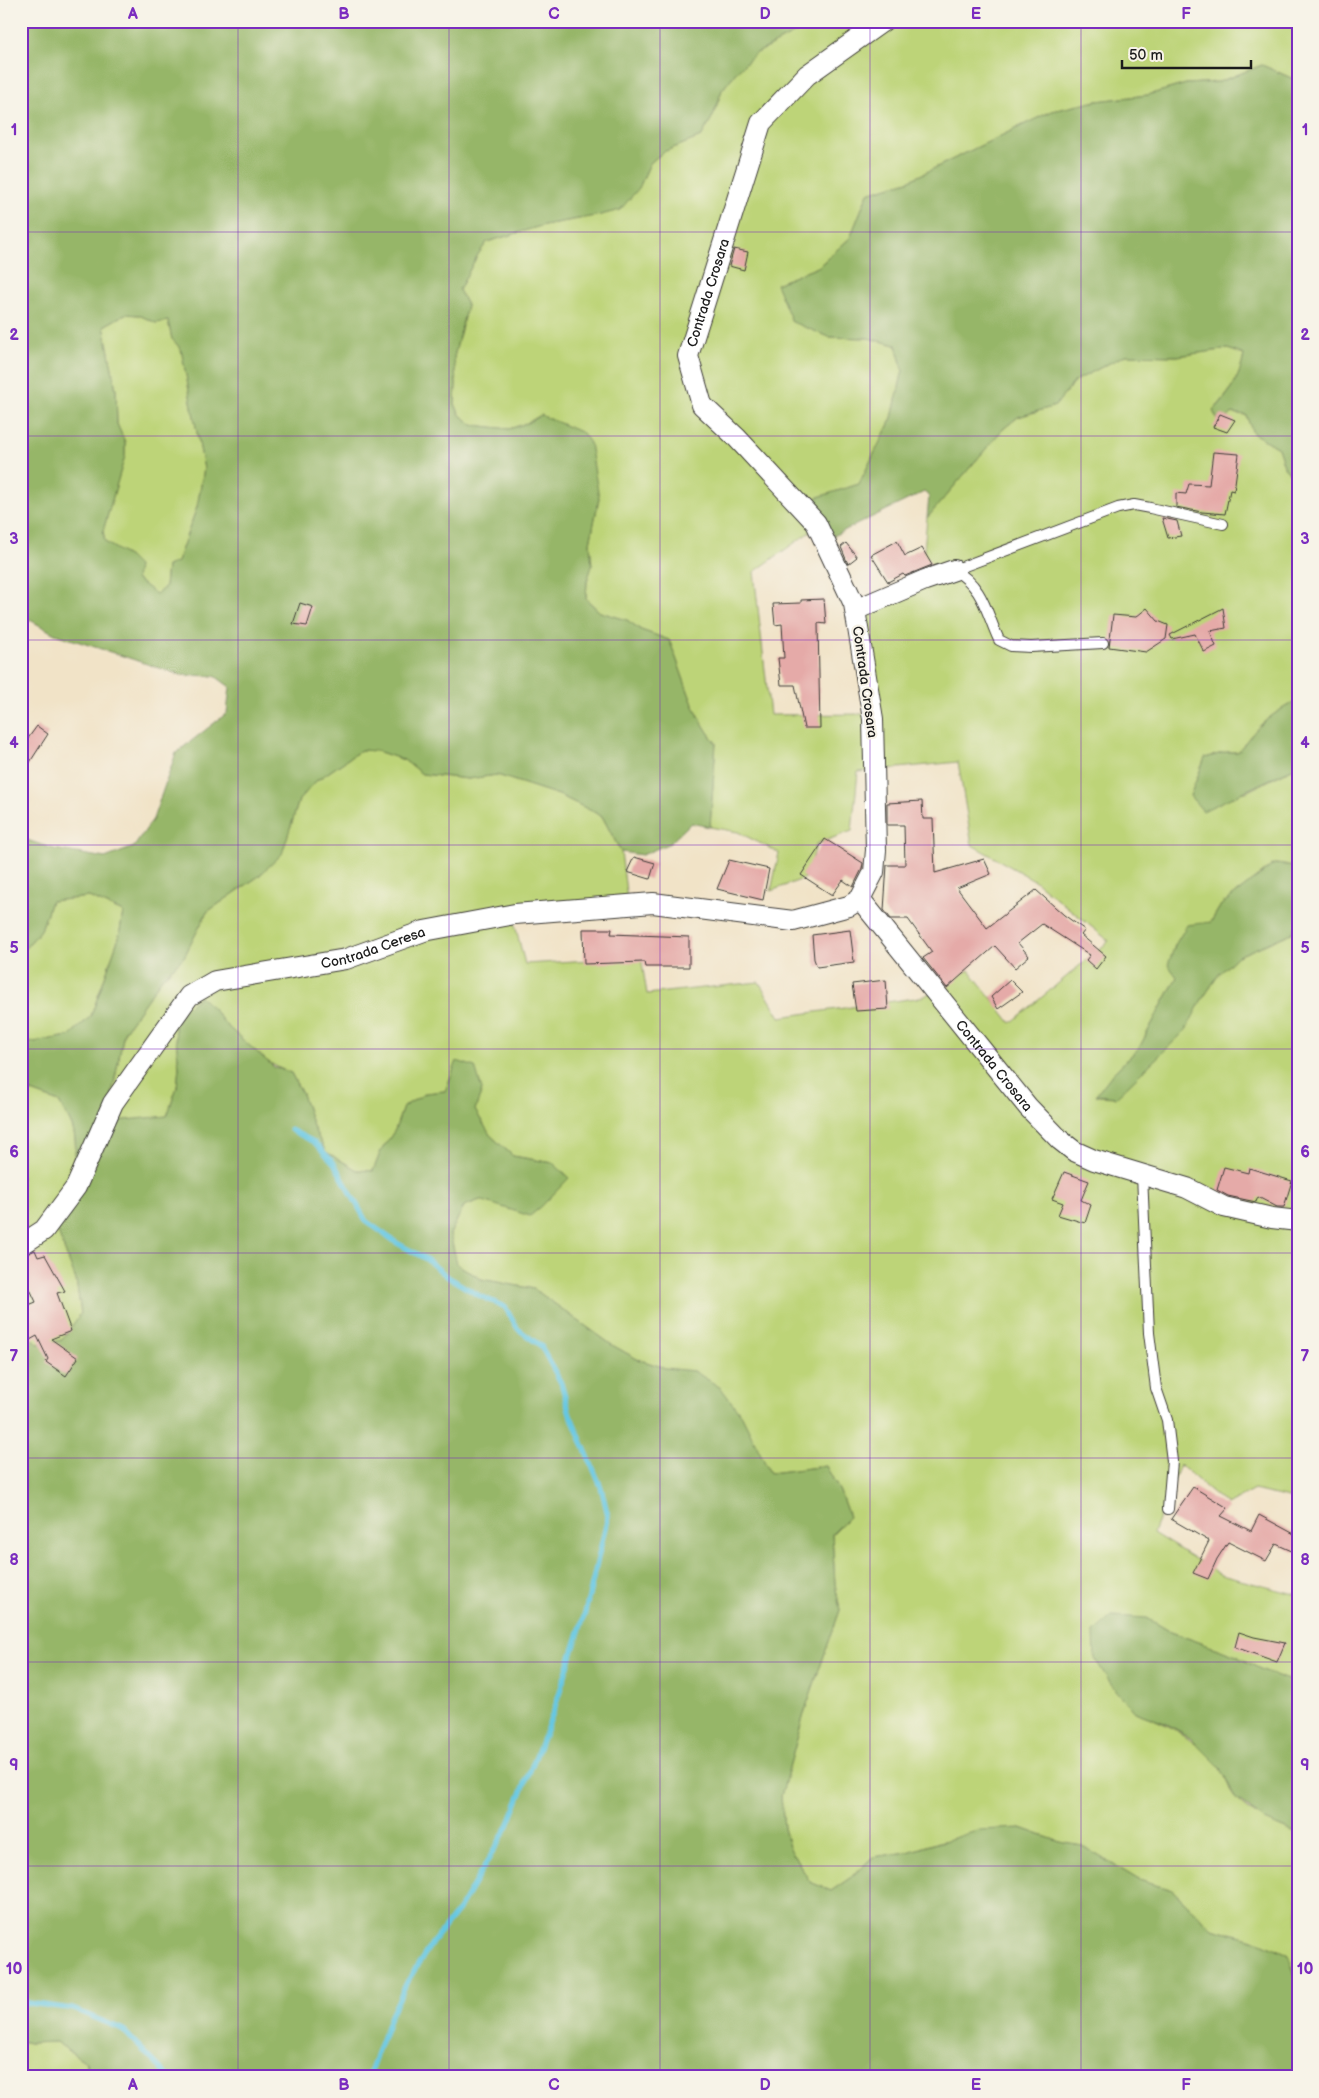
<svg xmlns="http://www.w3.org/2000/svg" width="1319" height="2098" font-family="'Balsamiq Sans',sans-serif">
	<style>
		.green { fill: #bdd478; stroke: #6c784a }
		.forest { fill: #96b668; stroke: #596942; fill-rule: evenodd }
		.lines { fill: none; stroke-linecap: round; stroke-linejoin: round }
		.stream { stroke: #65c7e3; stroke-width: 5 }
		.building { fill: #e5aaa8 }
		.lane-casing { stroke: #3c3a36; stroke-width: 12 }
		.street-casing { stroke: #3c3a36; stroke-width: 22 }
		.lane { stroke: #fff; stroke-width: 10 }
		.street { stroke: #fff; stroke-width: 20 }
		.grid { fill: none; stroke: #7b2cbf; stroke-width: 1; stroke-opacity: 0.55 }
		.labels { text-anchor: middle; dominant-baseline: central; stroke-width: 4.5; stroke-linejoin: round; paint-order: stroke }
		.street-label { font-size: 14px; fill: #1c1c1c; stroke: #f7f3e8 }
		.neatline { fill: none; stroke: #7b2cbf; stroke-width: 2 }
		.grid-label { font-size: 16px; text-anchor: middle; font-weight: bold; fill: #7b2cbf }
	</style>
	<rect width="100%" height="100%" fill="#f7f3e8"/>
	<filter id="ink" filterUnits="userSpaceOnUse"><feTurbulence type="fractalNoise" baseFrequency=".02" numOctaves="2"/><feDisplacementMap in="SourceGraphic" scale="10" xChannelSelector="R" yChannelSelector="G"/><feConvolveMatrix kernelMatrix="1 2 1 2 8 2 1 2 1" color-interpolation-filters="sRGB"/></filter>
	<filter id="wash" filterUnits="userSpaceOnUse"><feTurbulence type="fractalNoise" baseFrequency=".0096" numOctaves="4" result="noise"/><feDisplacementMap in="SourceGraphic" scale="20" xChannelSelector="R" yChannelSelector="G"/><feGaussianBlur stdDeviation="1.12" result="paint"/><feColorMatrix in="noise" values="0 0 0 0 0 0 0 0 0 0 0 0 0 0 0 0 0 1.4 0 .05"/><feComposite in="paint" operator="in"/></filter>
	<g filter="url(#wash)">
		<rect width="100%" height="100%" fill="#f1e3c7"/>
		<g class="green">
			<path d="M801 21H1298V81L1262 65 1219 82 1186 84 1148 95 1097 101 1052 111 908 181 868 193 850 238 818 267 776 284 829 337 868 338 896 345 903 370 892 418 859 484 816 498 825 521 754 572 770 715 865 714 864 608 921 582 927 518 1002 430 1018 417 1055 406 1075 381 1125 355 1177 356 1228 349 1244 355C1240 380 1229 393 1213 411L1246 415 1253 433 1278 448 1285 469 1298 480V700C1269 715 1257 726 1238 752H1226L1205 758 1190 796 1246 792 1298 766V866L1274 864 1221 905 1177 977 1139 1048 1113 1073 1097 1096 1116 1097 1159 1053 1201 1001 1219 974 1238 956 1292 933 1298 922V1503L1297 1500 1254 1490 1227 1505 1180 1465 1153 1533 1221 1575 1298 1595V1684L1260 1669 1234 1655 1171 1632 1147 1618 1135 1712C1169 1724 1197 1739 1220 1767 1227 1776 1228 1790 1235 1798 1249 1815 1278 1826 1298 1834V1986L1288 1954 1260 1941 1212 1928 1172 1890 1139 1880 1082 1846 1060 1842 1021 1828 942 1841 908 1852 873 1857 850 1878 831 1891 810 1882 789 1847 784 1828 781 1796 806 1707 840 1610 835 1584 832 1534 849 1517 840 1492 826 1466 770 1473 694 1372 665 1368 637 1359 612 1345 534 1289 481 1279 457 1264 450 1234 464 1206 480 1200 553 1163 513 1156 490 1135 475 1110 482 1090 445 1091 426 1093 403 1107 395 1130 381 1151 373 1171 357 1170 326 1152 314 1129 302 1094 291 1073C260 1062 232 1034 213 1009L174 1018 179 1067 177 1087 167 1117 115 1121 110 1104 124 1032 162 978 184 957 207 912 259 876 291 826 299 800 316 781 361 750 377 751 404 760 422 774 468 779 497 775 559 795 602 816 621 852 627 899 511 909 525 964 641 957 647 994 759 982 780 1017 923 997 969 970 1011 1023 1109 941 1034 880 972 845 958 762 858 772 852 831 816 844 808 877 771 891 779 853 738 832 710 827 716 743C691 713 684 675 669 640L641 630 627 620 600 612 586 599 587 581 592 566 590 543 599 498 542 415 527 423 509 429 473 425 460 415 455 404 456 384 454 357 467 305 459 290 477 256 487 242 544 225 579 219 639 188 650 163 663 152 701 137 713 116 722 90 738 70 755 54 797 32Z"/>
			<path d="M125 314 139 315 156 323 168 321 172 339 181 348 204 469 197 507 177 562 167 566 165 587 156 595 136 579 129 557 105 542 103 531 125 455V442L117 424 116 390 104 326Z"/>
			<path d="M89 897 123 912 119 937 91 1016 69 1036 28 1043 21 1048V953L41 930 51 901Z"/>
			<path d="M21 1088 59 1102C63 1110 69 1118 72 1126 83 1155 65 1190 51 1214L76 1280 81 1314 63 1340 38 1344 21 1329Z"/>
			<path d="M21 2041 29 2043 56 2042 86 2062 91 2077H21Z"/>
		</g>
		<g class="forest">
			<path d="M21 21H801L797 32 755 54 738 70 722 90 713 116 701 137 663 152 650 163 639 188 620 210 601 215 544 225 487 242 477 256 459 290 467 305 454 357 456 384 455 404 460 415 473 425 509 429 527 423 541 415 583 433 590 443 599 498 590 543 592 566 587 581 586 599 600 612 627 620 641 630 669 640C684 675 691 713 716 743L710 827 691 823 670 843 642 855 621 852 602 816 559 795 497 775 468 779 422 774 404 760 377 751 361 750 316 781 299 800 282 854 259 876 207 912 184 957 162 978 124 1032 110 1104 115 1121 167 1116 177 1087 179 1067 174 1018 200 996 213 1009 227 1026 274 1067 291 1073 302 1094 314 1129 326 1152 357 1170 373 1171 381 1151 395 1130 403 1107 426 1093 445 1091 457 1061 475 1067 482 1090 475 1110 490 1135 513 1156 553 1163 569 1178 542 1206 530 1216 480 1200 464 1206 450 1234 457 1264 481 1279 534 1289 612 1345 637 1359 665 1368 694 1371 721 1388 742 1416 770 1473 826 1466 840 1492 849 1517 832 1534 835 1584 840 1610 806 1707 781 1796 784 1828 789 1847 810 1882 831 1891 850 1878 873 1857 908 1852 980 1830 1021 1828 1060 1842 1082 1846 1139 1880 1172 1890 1212 1928 1260 1941 1288 1954 1298 1986V2077H91L86 2062 56 2042 29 2043 21 2041V1329L38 1344 62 1340 81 1313 76 1280 51 1214C65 1190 83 1155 72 1126 69 1118 63 1110 59 1102L21 1088V1048L28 1043 69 1036 91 1016 119 937 123 912 89 897 51 901 41 930 21 953V838L54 849 105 858 134 847 153 819 176 753 227 713 230 687 215 676 181 675 55 634 30 620 21 624ZM125 314 139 315 156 323 168 321 172 339 181 349 204 469 197 507 177 562 167 566 165 587 156 594 136 579 138 566 129 557 105 542 103 531 125 456V442L117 424 116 390 104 326Z"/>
			<path d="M1262 65 1298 81V480L1285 469 1278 448 1253 433 1246 415 1232 413 1221 427 1213 411C1229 395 1240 378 1244 355L1228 349 1177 356 1125 355 1075 381 1055 406 1018 417 1002 430 927 518 929 496 924 492 833 536 815 498 859 484 892 418 903 370 896 345 868 338 829 337 792 322 776 284 818 267 850 238 868 193 908 181 1052 111 1097 101 1148 95 1186 84 1219 82Z"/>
			<path d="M1298 700V766L1203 811 1190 796 1205 758 1226 752H1238C1257 726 1269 715 1298 700Z"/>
			<path d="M1274 864 1298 866V922L1292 933 1238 956 1219 974 1201 1001 1186 1030 1116 1097 1096 1095 1113 1073 1139 1048 1177 977 1168 965 1175 945 1187 925 1211 922 1221 905Z"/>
			<path d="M1112 1616 1147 1618 1171 1632 1234 1655 1260 1669 1298 1684V1834L1264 1820 1235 1798 1221 1768 1190 1737 1167 1724 1135 1712 1111 1684 1095 1659 1094 1632Z"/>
		</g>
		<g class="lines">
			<g class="stream">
				<path d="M291 1130 314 1142 334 1163 366 1221 397 1243 426 1259 448 1277 478 1295 505 1307 518 1329 541 1346 561 1383 570 1414 601 1487 608 1516 585 1613 553 1713 508 1826 460 1908 432 1943 407 1982 391 2015 368 2077"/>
				<path d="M21 2002 73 2009 122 2029 169 2077"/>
			</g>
		</g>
		<g id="blocks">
			<g class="building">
				<path d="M734 249 748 252 744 270 729 266Z"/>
				<path d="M1220 414 1235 420 1227 432 1213 427Z"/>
				<path d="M1213 452 1239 454 1234 491 1230 490 1225 514 1202 512 1176 507V493L1186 494 1189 484 1209 485Z"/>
				<path d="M1162 518 1177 521 1181 536 1168 538Z"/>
				<path d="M897 541 905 556 922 548 932 565 905 576 903 574 888 582 871 555Z"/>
				<path d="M846 543 857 557 848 564 841 547Z"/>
				<path d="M824 599 826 624 818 623 820 728H804L795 685H781L778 658H784L782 624 775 625 773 604 801 603V600Z"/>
				<path d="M300 603 313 607 307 626 293 624Z"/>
				<path d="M1147 608 1158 621 1168 625 1166 639 1146 652 1109 647 1113 615 1136 617Z"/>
				<path d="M1223 608 1226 628 1210 631 1216 646 1204 652 1195 634 1172 639 1170 635Z"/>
				<path d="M37 726 48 734 21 776V748Z"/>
				<path d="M922 801 923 819H933L935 873 984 859 991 874 957 888 987 928 1036 890 1064 915 1085 930 1081 935 1106 956 1096 969 1086 960 1090 955 1042 924 1018 943 1029 956 1015 968 995 946 947 988 923 958 932 952 908 919H891L884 910 887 865H905L904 825H887V803Z"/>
				<path d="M825 839 863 863 862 869 853 887 843 880 832 895 801 875Z"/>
				<path d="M634 857 655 863 650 879 627 872Z"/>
				<path d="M729 860 769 869 763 900 717 889Z"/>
				<path d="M583 929H612L611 934 689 937V967H645L644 962 584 964Z"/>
				<path d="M850 930 854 962 817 967 814 959 812 935Z"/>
				<path d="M886 980 888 1009 856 1011 852 984Z"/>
				<path d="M1010 980 1022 992 998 1009 991 997Z"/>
				<path d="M1224 1167 1248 1173 1249 1168 1292 1181 1284 1207H1277L1258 1197 1256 1202 1228 1196 1217 1190Z"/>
				<path d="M1064 1172 1089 1181 1081 1200 1091 1205 1085 1223 1058 1215 1063 1203 1052 1199Z"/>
				<path d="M35 1250 38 1257 45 1255 65 1291 57 1293 71 1331 51 1339 78 1358 66 1376 46 1362 48 1359 37 1336 21 1345V1308L36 1302 21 1270V1257Z"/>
				<path d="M1193 1487 1228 1508 1221 1516 1251 1531 1259 1515 1298 1536V1545L1294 1552 1276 1544 1266 1561 1228 1542 1217 1559 1208 1579 1193 1573 1209 1541 1171 1519Z"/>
				<path d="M1239 1632 1254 1637 1285 1643 1277 1662 1235 1647Z"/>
			</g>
		</g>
	</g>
	<g filter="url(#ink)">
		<use href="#blocks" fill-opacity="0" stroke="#3c3a36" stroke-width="1"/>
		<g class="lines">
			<defs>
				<g id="lane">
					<path d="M954 570 1118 508 1134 505 1150 508 1223 524"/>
					<path d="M954 570C983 586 986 612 999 640L1011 646 1031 647 1103 643"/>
					<path d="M1142 1175 1149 1333 1156 1388 1167 1420 1172 1461 1168 1509"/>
				</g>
				<g id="street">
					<path d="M855 610 925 580 954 570"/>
					<path id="s1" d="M860 899 1028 1107 1060 1140 1074 1151 1094 1160 1187 1188 1224 1207 1272 1218 1298 1221"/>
					<path id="s2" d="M21 1245 44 1230 76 1187 113 1103 189 996 215 981 346 959 424 931 515 914 653 903 793 921 849 906 860 899 874 872 876 850 873 719 854 604 816 523 737 438 702 405 688 356 761 123 807 75 883 21"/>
				</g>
			</defs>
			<use href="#lane" class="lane-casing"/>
			<use href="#street" class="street-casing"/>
			<use href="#lane" class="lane"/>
			<use href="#street" class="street"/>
		</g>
	</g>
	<path class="grid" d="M238 21V2077M449 21V2077M660 21V2077M870 21V2077M1081 21V2077M21 232H1298M21 436H1298M21 640H1298M21 845H1298M21 1049H1298M21 1253H1298M21 1458H1298M21 1662H1298M21 1866H1298"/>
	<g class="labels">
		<g class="street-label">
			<text stroke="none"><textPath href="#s2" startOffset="1664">Contrada Crosara</textPath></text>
			<text transform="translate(865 682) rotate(82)">Contrada Crosara</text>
			<text stroke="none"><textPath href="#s2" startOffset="496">Contrada Ceresa</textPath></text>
			<text stroke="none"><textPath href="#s1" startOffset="214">Contrada Crosara</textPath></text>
		</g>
	</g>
	<rect width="1319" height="2098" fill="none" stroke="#f7f3e8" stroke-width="55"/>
	<path d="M1122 60v8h129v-8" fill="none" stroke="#1c1c1c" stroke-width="2.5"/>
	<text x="1129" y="60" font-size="15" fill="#1c1c1c" stroke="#f7f3e8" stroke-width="4" paint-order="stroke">50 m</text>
	<rect x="28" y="28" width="1264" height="2042" class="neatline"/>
	<g class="grid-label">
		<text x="133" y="19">A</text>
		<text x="344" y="19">B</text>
		<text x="554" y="19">C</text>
		<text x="765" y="19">D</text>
		<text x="976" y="19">E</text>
		<text x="1186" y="19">F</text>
		<text x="14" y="135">1</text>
		<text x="1305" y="135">1</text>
		<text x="14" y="340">2</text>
		<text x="1305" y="340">2</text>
		<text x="14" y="544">3</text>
		<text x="1305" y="544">3</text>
		<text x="14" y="748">4</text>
		<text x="1305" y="748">4</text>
		<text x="14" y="953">5</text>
		<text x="1305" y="953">5</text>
		<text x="14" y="1157">6</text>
		<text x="1305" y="1157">6</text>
		<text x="14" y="1361">7</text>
		<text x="1305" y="1361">7</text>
		<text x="14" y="1565">8</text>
		<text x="1305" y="1565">8</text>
		<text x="14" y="1770">9</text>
		<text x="1305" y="1770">9</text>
		<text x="14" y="1974">10</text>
		<text x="1305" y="1974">10</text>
		<text x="133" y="2090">A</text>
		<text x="344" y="2090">B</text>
		<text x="554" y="2090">C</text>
		<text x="765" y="2090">D</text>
		<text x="976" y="2090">E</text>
		<text x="1186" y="2090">F</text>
	</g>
</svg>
